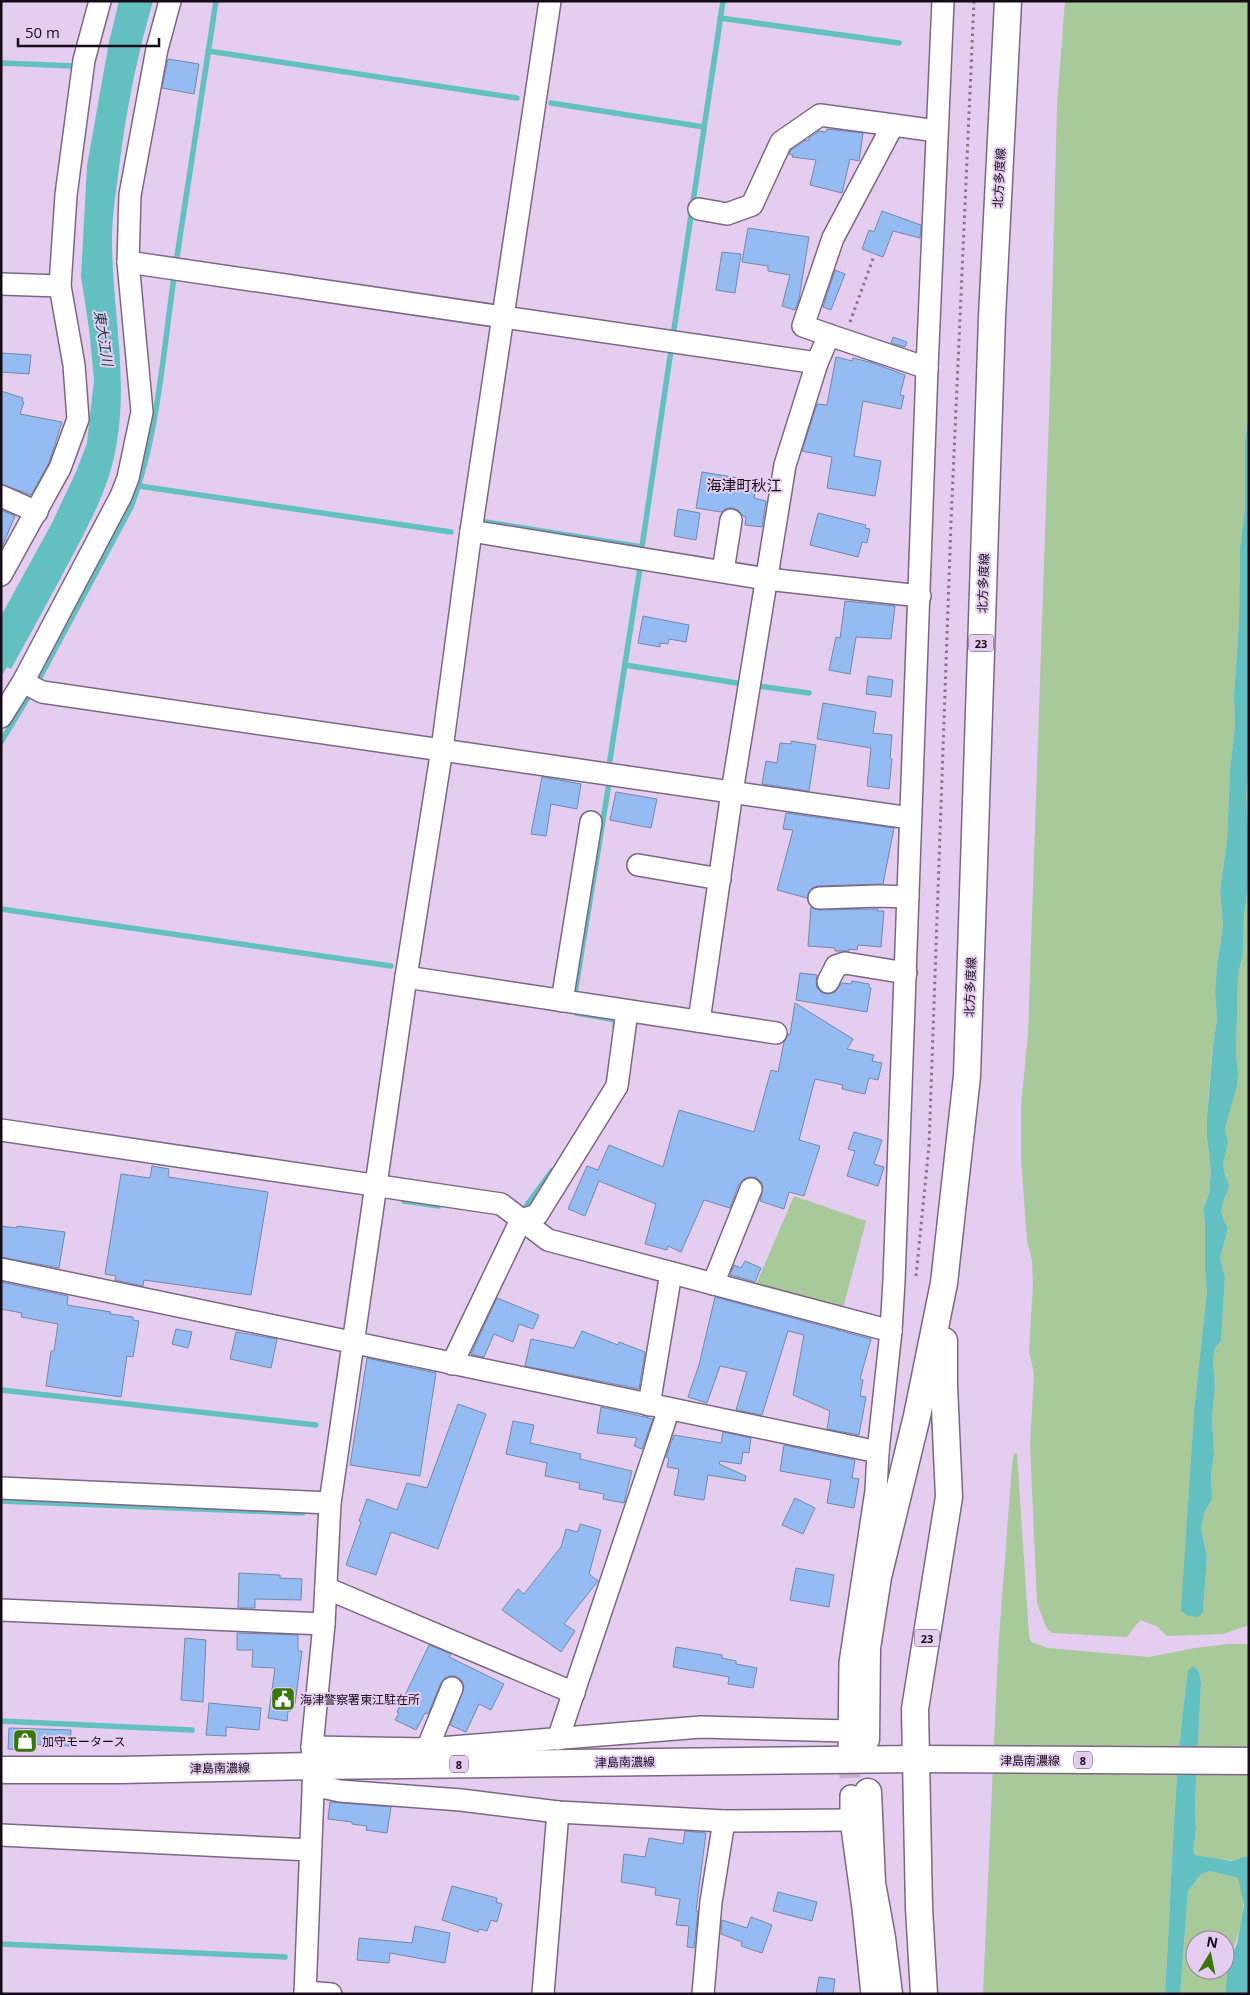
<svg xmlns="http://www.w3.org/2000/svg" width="1250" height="1995" font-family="'Open Sans','Noto Sans JP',sans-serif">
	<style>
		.green { fill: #a8c999; fill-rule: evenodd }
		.water { fill: #63c0c0 }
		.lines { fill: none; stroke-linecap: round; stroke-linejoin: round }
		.stream { stroke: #63c0c0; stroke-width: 5.5 }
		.building { fill: #94bcf2; stroke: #7288a7 }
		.minor-tunnel { stroke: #c6b0cf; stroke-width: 21; stroke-dasharray: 21 11; stroke-linecap: butt }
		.minor-casing { stroke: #7c6685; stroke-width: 24 }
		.major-casing { stroke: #7c6685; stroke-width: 29 }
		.path { stroke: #85748c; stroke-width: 3; stroke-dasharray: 2.5 4; stroke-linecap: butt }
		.minor { stroke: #fff; stroke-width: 21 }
		.major { stroke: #fff; stroke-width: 26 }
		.labels { text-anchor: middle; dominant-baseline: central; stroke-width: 4; stroke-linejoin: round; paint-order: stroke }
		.shield { fill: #e5cdef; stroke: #534658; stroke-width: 1 }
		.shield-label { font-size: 11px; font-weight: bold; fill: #150c18 }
		.street-label { font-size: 12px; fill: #150c18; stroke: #e5cdef }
		.poi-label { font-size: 12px; fill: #150c18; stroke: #e5cdef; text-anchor: start }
		.water-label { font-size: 14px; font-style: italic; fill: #0d3a3b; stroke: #e5cdef }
		.quarter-label { font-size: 15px; fill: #150c18; stroke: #e5cdef }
	</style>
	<rect width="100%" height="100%" fill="#e5cdef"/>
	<g class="green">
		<path d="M1065 1H1249V414L1245 441V509L1240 548 1239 622 1234 696 1235 726 1230 770 1227 841 1220 890 1223 926 1217 965 1215 993 1217 1018 1213 1046 1208 1100 1207 1138 1211 1172 1209 1194 1203 1209 1205 1224V1272L1207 1291 1194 1411 1185 1554 1203 1612 1207 1557 1201 1528 1205 1511 1212 1499 1211 1474 1214 1454 1212 1417 1215 1387 1213 1360 1215 1348 1221 1341 1225 1277 1220 1258 1228 1228 1222 1216 1221 1205 1226 1196 1227 1178 1224 1171 1223 1164 1228 1144 1225 1128 1238 1072 1236 1053 1238 975 1243 952 1244 916 1248 887 1249 842 1246 792 1249 768V1625L1223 1634 1167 1636 1158 1627 1140 1620 1127 1637 1052 1633 1046 1627 1037 1603 1030 1444 1034 1374 1029 1351 1033 1284 1032 1261 1027 1241 1021 1157V1106L1028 1034 1050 386 1057 105Z"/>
		<path d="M794 1196 866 1221 842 1312 754 1289Z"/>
		<path d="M1017 1453 1029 1636 1031 1642 1048 1648 1149 1657 1195 1648 1228 1644H1249V1856C1231 1864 1213 1858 1195 1855L1193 1851 1196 1830 1195 1804 1201 1682 1193 1666 1188 1670C1173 1777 1172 1886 1165 1994H983L998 1652 1012 1465 1014 1454Z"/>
		<path d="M1210 1871 1238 1878C1250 1908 1238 1934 1229 1962 1226 1972 1226 1984 1225 1994H1180L1188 1891 1201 1874ZM1195 1940H1225V1970H1195Z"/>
	</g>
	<g class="water">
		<path d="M119 1H153C137 56 126 111 119 168 116 192 112 216 112 240 112 310 129 377 116 447 110 484 93 516 76 549 55 589 33 629 11 669L7 667 1 677V616L52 523 76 472 87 443 94 380 89 329 81 276 87 166 109 42Z"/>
		<path d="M1249 414V768L1246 792 1249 842 1248 887 1244 916 1243 952 1238 975 1236 1053 1238 1072 1237 1085 1225 1128 1228 1144 1223 1164 1224 1171 1229 1186C1223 1207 1216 1206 1228 1228L1220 1258 1225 1277 1221 1341 1215 1348 1213 1360 1215 1387 1212 1417 1214 1454 1211 1474 1212 1499 1205 1511 1201 1528 1207 1557 1203 1612 1198 1617 1189 1616 1181 1611 1194 1411 1207 1291 1205 1272V1224L1203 1209 1209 1194 1211 1172 1207 1138V1118L1213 1046 1217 1018 1215 993 1217 965 1223 926 1220 890 1227 841 1230 770 1235 726 1234 696 1239 622 1240 548 1245 509V441Z"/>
		<path d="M1193 1666 1198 1670 1201 1682 1195 1804 1196 1830 1193 1851 1195 1855 1231 1861 1249 1856V1994H1225L1228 1963 1237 1944 1244 1905 1238 1878 1210 1871 1201 1874 1188 1891 1180 1994H1165C1172 1886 1173 1777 1188 1670Z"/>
	</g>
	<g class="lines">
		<g class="stream">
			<path d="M720 18 899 43"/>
			<path d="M208 51 517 98"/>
			<path d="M1 63 74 66"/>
			<path d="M551 103 704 127"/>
			<path d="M176 263 216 1"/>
			<path d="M673 336 723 1"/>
			<path d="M139 486 451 532"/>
			<path d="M486 522 642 547 671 350"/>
			<path d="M625 665 743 684V687"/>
			<path d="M38 681 131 507C158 436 163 353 174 277"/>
			<path d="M758 686 809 693"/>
			<path d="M1 742 27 699"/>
			<path d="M609 766 640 568"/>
			<path d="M1 909 391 966"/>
			<path d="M571 993H575L609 783"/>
			<path d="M576 1013 616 1020 615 1026"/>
			<path d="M404 1201 439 1206"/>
			<path d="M527 1205 552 1171"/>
			<path d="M1 1390 316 1425"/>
			<path d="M1 1501 303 1513"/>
			<path d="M1 1721 192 1730"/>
			<path d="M1 1944 285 1957"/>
		</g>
	</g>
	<g class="building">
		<path d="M168 59 199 64 194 94 162 88Z"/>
		<path d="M827 129 863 133 859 161 850 159 842 193 810 185 816 160 792 157 793 155 789 154 791 150 806 140 809 141V138L819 131 826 132Z"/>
		<path d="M882 211 921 225 920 238 893 231 883 257 862 249 869 230 874 232Z"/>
		<path d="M748 228 809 237 799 299 795 310 782 306 790 275 768 271V266L742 262Z"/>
		<path d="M722 252 741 254 735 293 716 290Z"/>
		<path d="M835 270 845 274 831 310 823 307Z"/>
		<path d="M893 337 907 342 905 347 891 343Z"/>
		<path d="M1 353 31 355 29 374 1 372Z"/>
		<path d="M836 357 852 361 853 358 873 363 905 375 900 395 904 396 901 409 863 401 854 456 881 461 875 496 827 488 832 457 802 451 817 404 827 405Z"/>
		<path d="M1 391 23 398 22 401 24 402 20 414 62 422 49 463 31 495 1 484Z"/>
		<path d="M702 472 757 481 754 498 766 501 762 527 745 525 746 517 743 516 739 511 733 508H727L721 512 696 508Z"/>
		<path d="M678 509 700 513 696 540 674 536Z"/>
		<path d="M1 510 15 516 2 547H1Z"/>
		<path d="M818 513 866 525 865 528 870 529 867 543 862 542 858 557 810 545Z"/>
		<path d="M845 601 895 606 891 639 856 637 850 674 829 670 836 637 840 638Z"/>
		<path d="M643 616 689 625 686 642 669 639 668 644 660 643V647L638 643Z"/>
		<path d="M868 676 893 680 891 697 866 694Z"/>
		<path d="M823 703 876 712 873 733 892 735 890 758 892 759 889 789 867 786 871 748 817 739Z"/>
		<path d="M791 741 816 745 809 791 762 784 766 761 777 763 780 743 791 744Z"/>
		<path d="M542 777 581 784 577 809 551 804 546 836 531 834Z"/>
		<path d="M616 792 657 799 651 828 610 820Z"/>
		<path d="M786 813 894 828 883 884 818 886 812 888 807 898 777 890 793 830 783 829Z"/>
		<path d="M811 907 819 910 878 909 877 911H884L881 947 858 945 857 950 849 949V951H835V948L808 946Z"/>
		<path d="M800 973 817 975 816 982 817 988 822 993 828 994 835 992 842 983 851 984 852 981 869 984V987L871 988 867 1012 796 1000Z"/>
		<path d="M795 1003 853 1039 847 1049 874 1055 872 1061 882 1063 878 1080 869 1078 865 1094 842 1089 843 1085 815 1079 799 1140 820 1146 804 1196 789 1192 784 1209 760 1201 763 1188 761 1182 755 1177H749L744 1179 739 1184 730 1208 704 1200 681 1252 668 1246 667 1250 645 1244 656 1204 599 1181 585 1216 568 1209 587 1166 598 1170 609 1145 663 1167 679 1110 754 1132 771 1070 778 1072 784 1042 788 1034 790 1035Z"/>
		<path d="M854 1132 882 1140 874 1164 884 1167 878 1186 847 1176 855 1151 848 1149Z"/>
		<path d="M152 1166 169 1169 168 1177 268 1192 251 1295 144 1280 143 1286 115 1280 116 1276 105 1274 121 1174 150 1178Z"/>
		<path d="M1 1226 17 1228V1226L65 1232 59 1268 1 1257Z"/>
		<path d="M745 1261 761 1268 755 1282 730 1275 734 1265 741 1268Z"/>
		<path d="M1 1282 68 1296 67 1305 111 1312 110 1314 133 1317V1320L139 1321 133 1357 127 1356 121 1397 46 1386 51 1351H54L58 1324 21 1317 22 1313 1 1309Z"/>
		<path d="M715 1297 871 1339 860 1379 863 1380 860 1396 866 1397 859 1435 827 1429 830 1411 793 1395 804 1335 788 1331 762 1415 736 1410 747 1372 720 1366 707 1403 688 1397 699 1365Z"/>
		<path d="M497 1298 539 1315 533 1329 519 1324 513 1342 494 1334 484 1357 471 1354Z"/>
		<path d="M176 1329 192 1332 188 1348 172 1344Z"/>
		<path d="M582 1331 618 1345 619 1342 645 1352 639 1389 525 1366 531 1339 574 1348Z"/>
		<path d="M236 1332 277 1339 271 1368 230 1359Z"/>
		<path d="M367 1358 436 1373 420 1476 350 1465Z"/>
		<path d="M458 1404 486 1414 438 1549 391 1532 376 1575 346 1565 361 1522 359 1521 367 1499 397 1510 407 1483 427 1488Z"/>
		<path d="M601 1407 653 1419 642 1449 634 1446 637 1438 597 1433Z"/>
		<path d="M513 1421 534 1425 530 1443 581 1454 580 1459 632 1471 624 1503 603 1499 604 1494 579 1489 580 1483 545 1476 547 1463 506 1454Z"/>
		<path d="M723 1432 751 1438 749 1453 743 1452 741 1464 720 1461 719 1464 746 1476 745 1481 708 1475 704 1500 674 1495 679 1469 667 1467 669 1458 666 1457 674 1435 721 1443Z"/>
		<path d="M784 1445 855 1460 852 1478 859 1479 854 1508 827 1503 831 1480 780 1471Z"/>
		<path d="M795 1498 815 1508 803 1534 782 1525Z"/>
		<path d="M580 1524 601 1530 589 1574 598 1581 564 1624 575 1631 561 1652 502 1610 518 1589 524 1594 561 1547 566 1529 578 1532Z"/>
		<path d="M796 1568 834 1575 829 1607 790 1600Z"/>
		<path d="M239 1573 280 1575V1578L302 1579 301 1600 255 1599V1608H238Z"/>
		<path d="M237 1633 298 1635V1651H302L295 1704 292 1703 291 1711H288L287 1721 268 1718 275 1668 252 1667 253 1650H237Z"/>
		<path d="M185 1638 206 1640 203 1702 181 1700Z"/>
		<path d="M429 1645 451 1654 449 1657 504 1684 491 1710 479 1704 466 1732 450 1725 464 1687 462 1681 456 1676H450L445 1678 441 1683 428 1714 425 1713 416 1730 395 1720 399 1713 397 1712Z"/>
		<path d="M676 1647 722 1655V1658L736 1661V1664L757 1668 753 1688 728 1684 729 1677 673 1667Z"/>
		<path d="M209 1703 261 1708 259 1730 226 1727V1736L206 1735Z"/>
		<path d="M9 1728 71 1730 70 1746 32 1744V1750L8 1749Z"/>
		<path d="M330 1802 391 1807 387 1833 366 1830 367 1826 352 1824V1822L328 1819Z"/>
		<path d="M685 1831 706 1833 696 1911H698L694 1948 687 1947 689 1926 676 1925 680 1899 655 1895 656 1888 621 1882 624 1854 645 1857 649 1838 683 1844Z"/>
		<path d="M452 1886 497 1898 496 1902 502 1904 497 1922 491 1920 487 1931 479 1929 478 1932 442 1920Z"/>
		<path d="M778 1892 817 1902 812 1921 773 1911Z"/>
		<path d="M751 1917 772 1925 762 1953 741 1946 742 1942 721 1934 722 1920 747 1928Z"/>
		<path d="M415 1926 450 1933 445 1963 390 1953 389 1963 357 1960 359 1938 412 1943Z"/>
		<path d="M819 1977 835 1979 833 1994H816Z"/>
	</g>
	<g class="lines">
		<path class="minor-tunnel" d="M849 1757 851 1796"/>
		<defs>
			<g id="minor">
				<path d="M699 209 727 214 752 205 781 142 820 115 937 131"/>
				<path d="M128 262 817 363 829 335 927 368"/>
				<path d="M1 284 60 286"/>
				<path d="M829 335 803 326 833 238 893 125"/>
				<path d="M1 496 37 512"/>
				<path d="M471 531 767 579 920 596"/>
				<path d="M723 571 731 520"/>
				<path d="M1 575 60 468 78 419 74 365 60 286 66 195 84 60 100 1"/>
				<path d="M23 682 42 692 910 818"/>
				<path d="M1 717 23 682 121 496 128 478 142 412 128 262 130 195 157 49 170 1"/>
				<path d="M638 865 720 879"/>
				<path d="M819 898 879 896 908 897"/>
				<path d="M406 977 776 1033"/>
				<path d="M828 982 836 966 845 963 906 973"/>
				<path d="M562 1001 591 822"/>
				<path d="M699 1021 732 792 785 465 817 363"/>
				<path d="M1 1130 501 1204 548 1240 891 1331"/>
				<path d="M1 1269 878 1452"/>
				<path d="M713 1284 751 1189"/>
				<path d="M452 1364 521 1220 537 1215 617 1086 627 1011"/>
				<path d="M649 1405 671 1273"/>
				<path d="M1 1488 330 1503"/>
				<path d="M326 1588 574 1693"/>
				<path d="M1 1610 324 1624"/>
				<path d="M558 1739 669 1409"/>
				<path d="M312 1747 427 1749 701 1727 848 1731"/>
				<path d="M427 1749 452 1688"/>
				<path d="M849 1757 850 1663 876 1491 878 1452 891 1331 894 1281 927 368 943 1"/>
				<path d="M313 1785 340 1791 461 1800 558 1812 724 1821 851 1820"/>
				<path d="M851 1796V1820L863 1908 872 1994"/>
				<path d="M1 1835 310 1850"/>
				<path d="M305 1992 331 1994"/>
				<path d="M305 1994 314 1766 312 1747 324 1624 330 1503 406 977 442 749 471 531 550 1"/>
				<path d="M543 1994 558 1812"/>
				<path d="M703 1994 711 1902 724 1821"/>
			</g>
			<g id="major">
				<path d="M866 1739 867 1648 878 1577 917 1416 944 1283 967 1076 992 317 1008 1"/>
				<path d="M1 1770H119L314 1766 917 1759 1249 1761"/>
				<path d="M868 1792 872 1883 882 1938 889 1994"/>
				<path d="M924 1994 919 1908 915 1709 949 1497 944 1386V1341"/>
			</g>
		</defs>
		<use href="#minor" class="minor-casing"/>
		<use href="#major" class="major-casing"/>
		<g class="path">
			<path d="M850 322 874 256"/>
			<path d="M916 1276 929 1146 951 522 974 1"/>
		</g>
		<use href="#minor" class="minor"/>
		<use href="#major" class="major"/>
	</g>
	<defs>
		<symbol id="civic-square" viewBox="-11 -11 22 22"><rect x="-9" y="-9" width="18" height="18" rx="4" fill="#3a760c" stroke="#e5cdef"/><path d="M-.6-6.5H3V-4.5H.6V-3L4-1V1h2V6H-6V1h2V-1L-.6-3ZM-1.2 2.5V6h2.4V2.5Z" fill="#fff"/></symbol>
		<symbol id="shop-square" viewBox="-11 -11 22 22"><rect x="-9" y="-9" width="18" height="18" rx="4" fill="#3a760c" stroke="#e5cdef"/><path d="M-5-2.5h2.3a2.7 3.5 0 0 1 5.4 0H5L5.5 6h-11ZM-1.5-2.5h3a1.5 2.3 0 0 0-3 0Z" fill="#fff"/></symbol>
	</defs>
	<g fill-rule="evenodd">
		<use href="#civic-square" x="269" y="1685" width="28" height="28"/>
		<use href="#shop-square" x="11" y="1727" width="28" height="28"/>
	</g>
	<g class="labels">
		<g class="shield">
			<rect x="968.5" y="634.5" width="25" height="17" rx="4"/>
			<rect x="914.5" y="1629.5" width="25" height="17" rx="4"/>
			<rect x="1074" y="1751.5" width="18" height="17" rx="4"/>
			<rect x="450" y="1755.5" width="18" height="17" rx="4"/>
		</g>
		<g class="shield-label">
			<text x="981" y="643">23</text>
			<text x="927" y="1638">23</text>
			<text x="1083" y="1760">8</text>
			<text x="459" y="1764">8</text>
		</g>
		<g class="street-label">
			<text transform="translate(999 178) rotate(-87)">北方多度線</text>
			<text transform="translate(983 583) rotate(-88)">北方多度線</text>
			<text transform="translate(970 987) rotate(-88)">北方多度線</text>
			<text x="1030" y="1760">津島南濃線</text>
			<text transform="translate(625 1762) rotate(-1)">津島南濃線</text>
			<text transform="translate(220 1768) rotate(-1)">津島南濃線</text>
		</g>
		<g class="poi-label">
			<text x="300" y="1699">海津警察署東江駐在所</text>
			<text x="42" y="1741">加守モータース</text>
		</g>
		<g class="water-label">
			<text transform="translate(104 338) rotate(81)">東大江川</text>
		</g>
		<g class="quarter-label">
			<text x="744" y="485">海津町秋江</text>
		</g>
	</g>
	<rect width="1250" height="1995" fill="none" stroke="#150c18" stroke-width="5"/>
	<g transform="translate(1210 1955) rotate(10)"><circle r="24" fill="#e5cdef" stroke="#928099"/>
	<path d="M0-4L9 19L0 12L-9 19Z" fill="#3a760c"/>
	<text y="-8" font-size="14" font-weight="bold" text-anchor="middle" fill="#150c18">N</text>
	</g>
	<path d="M18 38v8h141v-8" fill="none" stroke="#150c18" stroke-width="2.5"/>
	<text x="25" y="38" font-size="15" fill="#150c18" stroke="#e5cdef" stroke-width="4" paint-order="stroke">50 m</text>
</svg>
